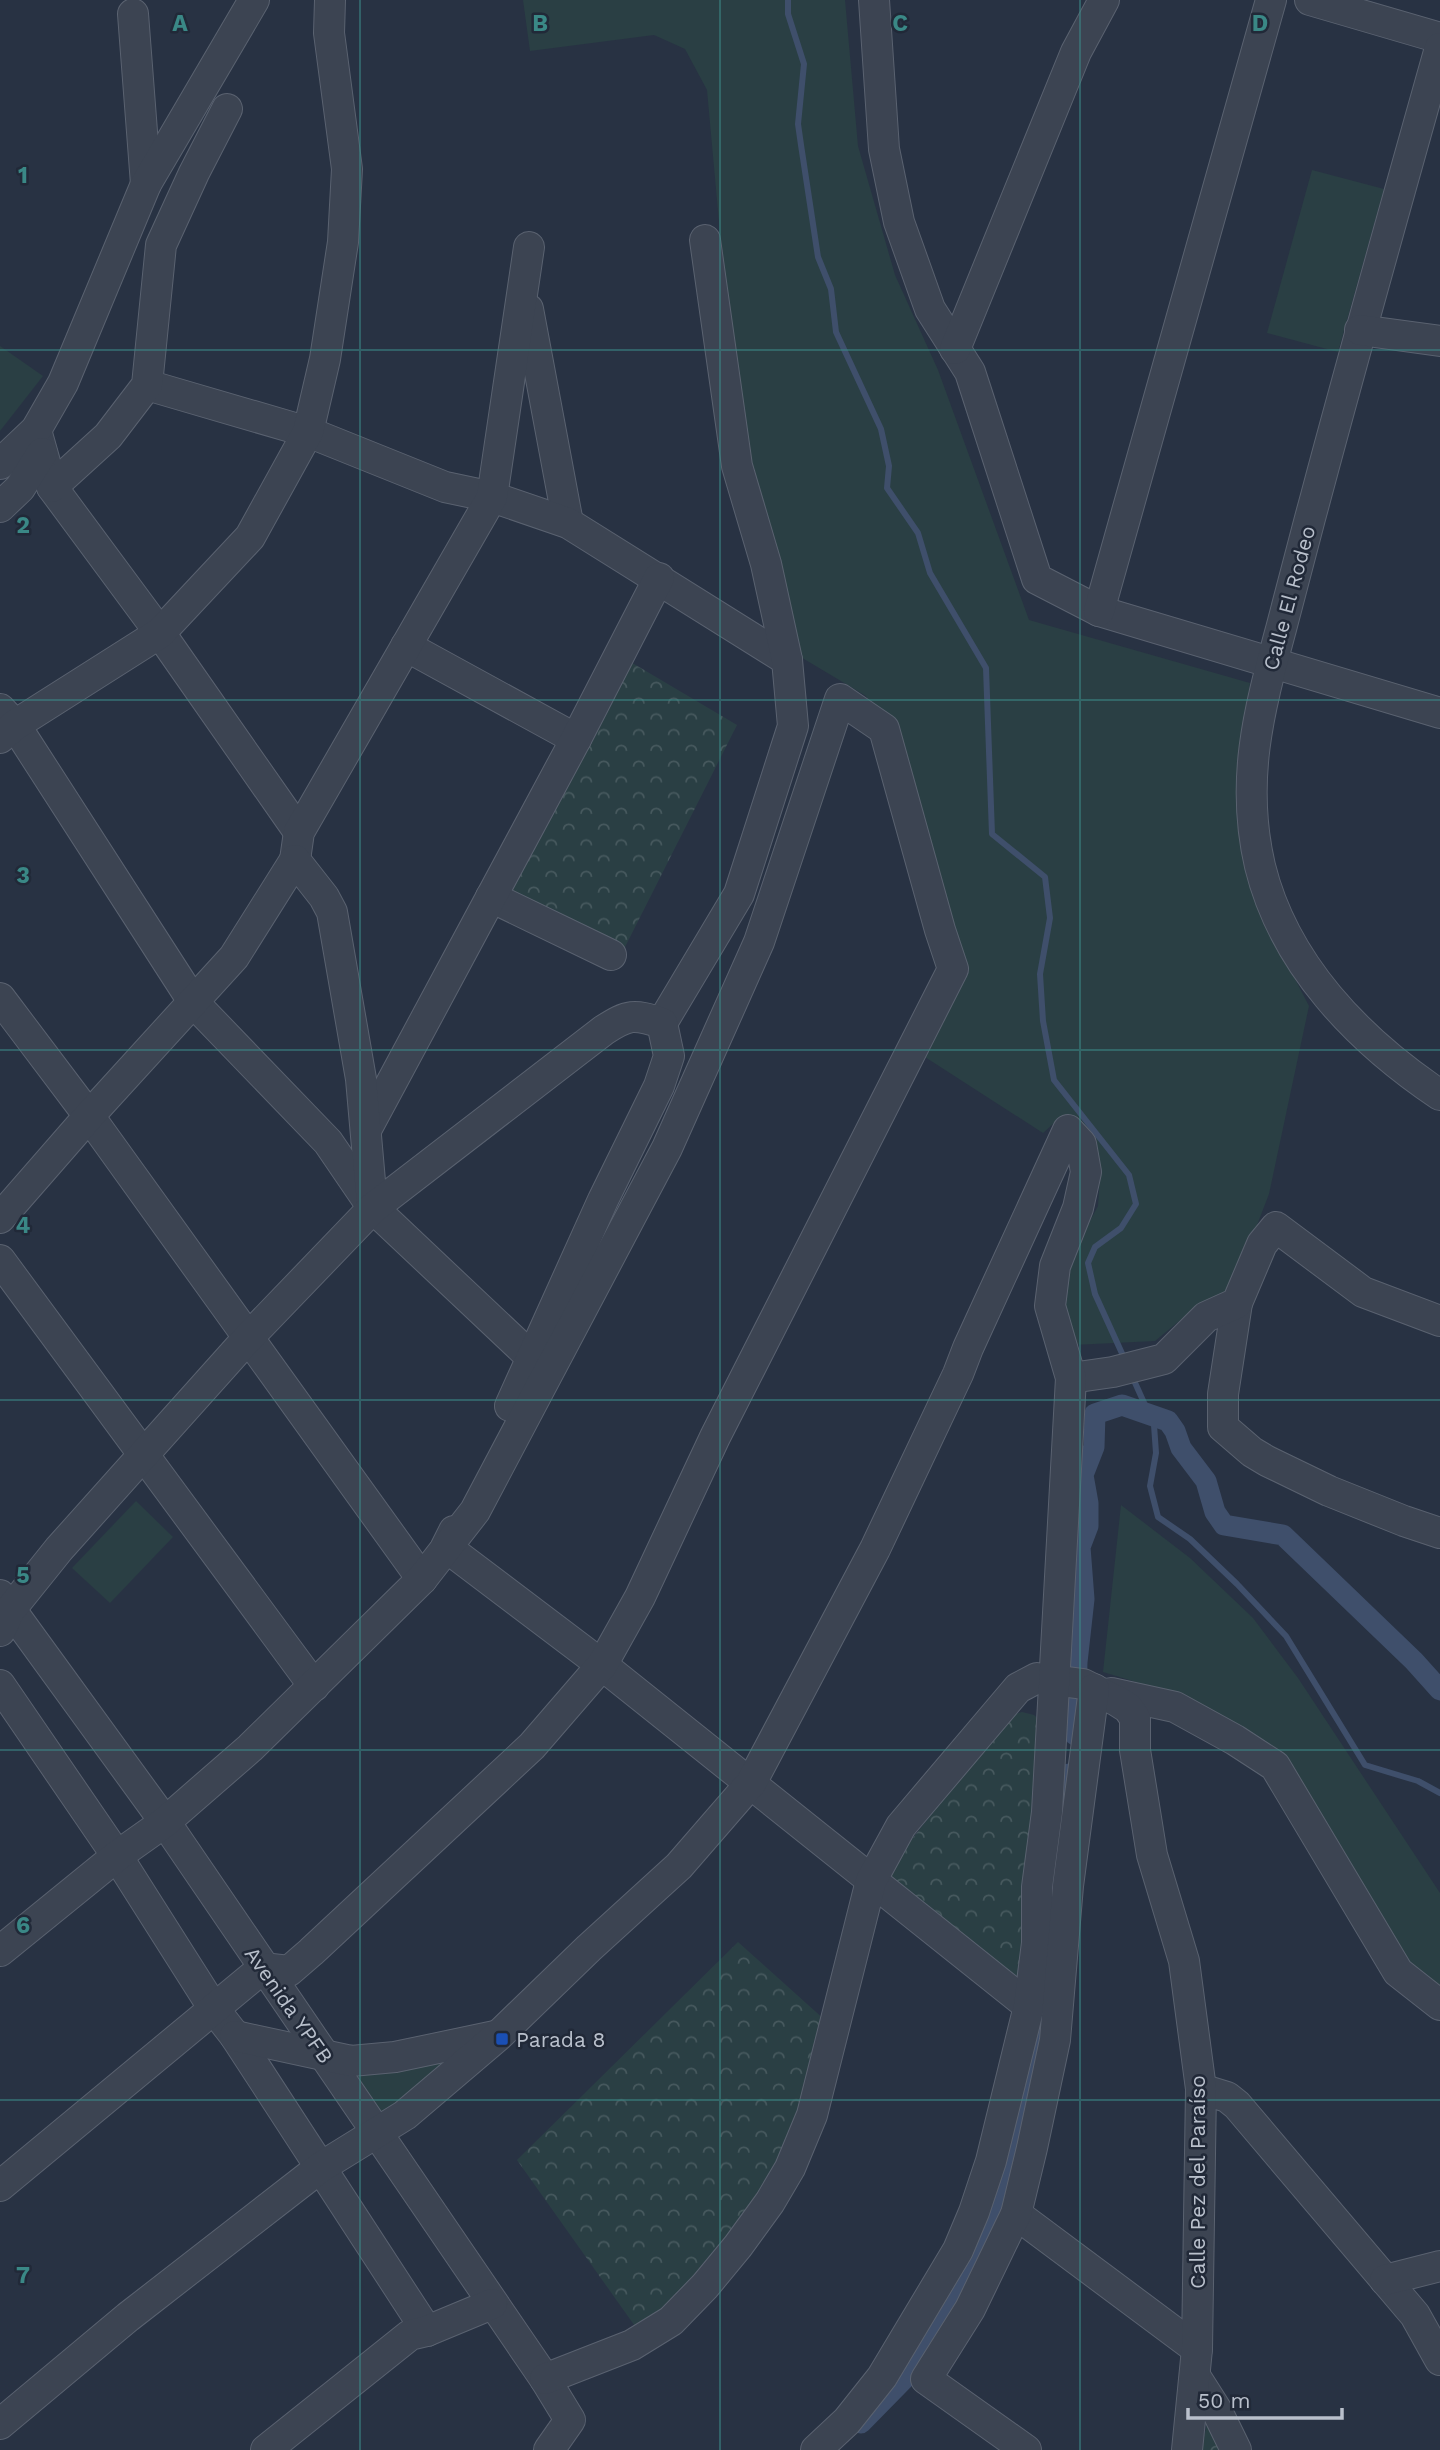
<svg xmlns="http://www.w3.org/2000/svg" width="1440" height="2450" font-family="'Work Sans',sans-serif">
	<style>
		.grass { fill: #2a3f44 }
		.park { fill: url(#park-crowns) }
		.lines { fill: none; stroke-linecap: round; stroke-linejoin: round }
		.stream { stroke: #3f4f6b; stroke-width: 6 }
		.canal { stroke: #3f4f6b; stroke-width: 21 }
		.minor-casing { stroke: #5a6270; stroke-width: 32 }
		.minor { stroke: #3c4452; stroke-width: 30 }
		.grid { fill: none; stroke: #3a8886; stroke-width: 2; stroke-opacity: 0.55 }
		.transit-dot { fill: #1a4fb4; stroke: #212938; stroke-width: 2.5 }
		.labels { text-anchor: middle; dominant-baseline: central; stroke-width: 5; stroke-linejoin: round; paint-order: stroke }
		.street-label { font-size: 21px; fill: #b9c0cc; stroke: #212938 }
		.poi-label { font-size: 21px; fill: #b9c0cc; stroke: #212938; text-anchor: start }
		.grid-label { font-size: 23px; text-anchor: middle; font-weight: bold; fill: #3a8886; stroke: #212938; stroke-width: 5; stroke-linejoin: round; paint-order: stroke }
	</style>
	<defs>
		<pattern id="park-crowns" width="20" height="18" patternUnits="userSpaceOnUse" patternTransform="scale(1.75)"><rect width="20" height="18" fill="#2a3f44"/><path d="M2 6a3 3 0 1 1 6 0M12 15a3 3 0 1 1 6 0" fill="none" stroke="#47595e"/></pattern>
	</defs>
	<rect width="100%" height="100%" fill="#283243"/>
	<g class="grass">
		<path d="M523 0H845L858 146 895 275 938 370 1029 620 1250 683 1237 773 1251 875 1277 944 1309 1006 1269 1194 1228 1300 1195 1308 1155 1341 1073 1345 1062 1300 1069 1260 1098 1206 1100 1176 1077 1130 1063 1115 1043 1133 925 1057 963 980 884 726 866 696 799 656 747 457 721 244 707 90 685 49 654 35 530 51Z"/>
		<path d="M1312 170 1384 189 1338 352 1267 333Z"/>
		<path d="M0 346 43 376 0 431Z"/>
		<path d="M136 1501 173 1537 110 1603 72 1568Z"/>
		<path d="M1121 1505 1190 1558 1253 1618 1298 1678 1440 1893V1985L1411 1966 1284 1756 1182 1696 1103 1672Z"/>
		<path d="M445 2061 378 2122 344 2076Z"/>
	</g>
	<g class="park">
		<path d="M629 661 737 725 624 949 500 892Z"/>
		<path d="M1022 1712 1034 1715 1041 1722 1024 1977 1016 1985 884 1875 1008 1716Z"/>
		<path d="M738 1942 826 2021 799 2120 778 2172 733 2243 668 2310 637 2329 517 2160Z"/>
		<path d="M1207 2423 1221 2450H1202Z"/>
	</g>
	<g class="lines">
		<g class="stream">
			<path d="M788 0V14L804 64 798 124 801 145 818 257 831 289 836 332 881 429 889 466 887 488 918 533 930 573 986 668 992 834 1045 877 1050 918 1040 974 1043 1021 1054 1080 1129 1175 1136 1204 1121 1228 1095 1247 1088 1263 1095 1294 1125 1360"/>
			<path d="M1132 1376 1154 1425 1156 1453 1150 1486 1158 1517 1190 1539 1237 1584 1286 1636 1365 1765 1418 1781 1440 1793"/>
		</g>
		<g class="canal">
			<path d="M1075 1735 1077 1662 1084 1599 1080 1547 1088 1526V1503L1083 1475 1094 1447 1095 1414 1122 1405 1168 1421 1175 1431 1181 1448 1206 1481 1215 1512 1224 1525 1283 1535 1414 1661 1440 1690"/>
			<path d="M1055 1898V1856L1069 1774"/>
			<path d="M861 2423 910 2373 978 2260 1002 2198 1022 2108 1033 2073 1046 2003"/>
		</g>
		<defs>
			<g id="minor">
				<path d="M874 0 884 149 899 222 930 309 970 372 1037 579 1099 611 1440 713"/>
				<path d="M1310 0 1440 38"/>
				<path d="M133 14 146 184"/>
				<path d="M1440 48C1398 197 1356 346 1316 496 1304 540 1293 584 1281 629 1259 711 1240 780 1260 866 1284 964 1358 1040 1440 1095"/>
				<path d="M528 309 568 523"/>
				<path d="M1360 330 1440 341"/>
				<path d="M955 349 1076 52 1104 0"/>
				<path d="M147 385 308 432 445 487 492 497 568 523 787 660"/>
				<path d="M36 430 52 487 160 633 299 832"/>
				<path d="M0 464 36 430 63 383 146 184 254 0"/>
				<path d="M52 487 108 436 147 385 161 245 194 173 227 109"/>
				<path d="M0 507 20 488 42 453"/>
				<path d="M1099 611 1271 0"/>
				<path d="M406 646 576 739"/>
				<path d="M0 709 15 725 194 1003 328 1142 373 1208 532 1358"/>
				<path d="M0 738 15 725 160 633 250 537 308 432 325 359 343 242 347 169 329 33 330 0"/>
				<path d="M295 860 299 832 492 497 529 247"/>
				<path d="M491 897 611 955"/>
				<path d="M0 998 89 1116 422 1579"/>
				<path d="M662 1023 739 894 793 726 787 660 766 564 737 466 705 240"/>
				<path d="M366 1130 576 739 659 578"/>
				<path d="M0 1218 89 1116 234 957 295 860 324 897 332 912 361 1079 372 1204"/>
				<path d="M0 1260 314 1686"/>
				<path d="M1237 1303 1223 1394V1427L1252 1452 1267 1461 1329 1491 1404 1521 1440 1533"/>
				<path d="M1071 1378 1113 1372 1164 1359 1206 1317 1237 1303 1262 1244 1276 1227 1363 1292 1440 1321"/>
				<path d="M454 1531 446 1547 602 1665 1029 2006"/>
				<path d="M0 1595 165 1822 545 2379 570 2420 549 2450"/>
				<path d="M0 1631 10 1610 59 1549 248 1338 373 1208 604 1030C629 1014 633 1014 662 1023L669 1056 659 1086 603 1200 510 1406"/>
				<path d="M0 1685 117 1856 214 2009 235 2036 427 2331"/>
				<path d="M1111 1693 1175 1707 1235 1740 1275 1766 1398 1972 1440 2005"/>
				<path d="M0 1951 117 1856 165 1822 250 1748 422 1579 475 1511 667 1148 759 942 840 699 884 729 940 930 953 969 715 1437 640 1597 602 1665 532 1746 311 1952 289 1971 263 1968 0 2186"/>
				<path d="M235 2036 351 2061 395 2057 495 2036"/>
				<path d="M1201 2089 1227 2097 1237 2105 1415 2315 1440 2360"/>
				<path d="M1016 2214 1197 2349"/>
				<path d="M1385 2280 1440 2266"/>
				<path d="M1195 2376 1216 2409 1236 2450"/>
				<path d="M545 2379 632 2345 671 2321 705 2286 738 2246 770 2202 790 2168 812 2115 871 1881 901 1826 1018 1688 1037 1678 1083 1684 1117 1701 1128 1708 1135 1718V1750L1152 1855 1184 1961 1201 2089 1197 2349 1187 2450"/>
				<path d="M0 2424 128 2317 321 2167 405 2115 499 2035 589 1948 679 1866 751 1783 875 1549 958 1374 968 1348 1068 1130 1081 1144 1086 1172 1078 1208 1055 1266 1050 1306 1071 1378 1047 1812 1037 1887V1943L1029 2006 991 2161 974 2212 958 2250 882 2377 847 2421 816 2450"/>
				<path d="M266 2450 410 2335 427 2331 492 2304"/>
				<path d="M1026 2450 926 2379 970 2309 1016 2214 1032 2148 1055 2040 1068 1886 1094 1689"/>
			</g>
		</defs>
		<use href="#minor" class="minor-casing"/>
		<use href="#minor" class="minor"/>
	</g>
	<path class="grid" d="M360 0V2450M720 0V2450M1080 0V2450M0 350H1440M0 700H1440M0 1050H1440M0 1400H1440M0 1750H1440M0 2100H1440"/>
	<rect class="transit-dot" x="495" y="2032" width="14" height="14" rx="3.5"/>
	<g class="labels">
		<g class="street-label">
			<text transform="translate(1289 598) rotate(-75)">Calle El Rodeo</text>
			<text transform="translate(289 2005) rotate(55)">Avenida YPFB</text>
			<text transform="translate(1197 2182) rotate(-90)">Calle Pez del Paraíso</text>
		</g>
		<g class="poi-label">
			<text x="516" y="2039">Parada 8</text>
		</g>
	</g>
	<g class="grid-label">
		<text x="180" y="31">A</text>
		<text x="540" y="31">B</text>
		<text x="900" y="31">C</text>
		<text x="1260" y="31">D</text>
		<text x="23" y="183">1</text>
		<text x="23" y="533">2</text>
		<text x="23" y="883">3</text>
		<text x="23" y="1233">4</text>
		<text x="23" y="1583">5</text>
		<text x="23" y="1933">6</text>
		<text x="23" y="2283">7</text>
	</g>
	<path d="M1188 2408v10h154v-10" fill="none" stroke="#b9c0cc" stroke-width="3.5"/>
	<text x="1198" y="2408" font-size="21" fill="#b9c0cc" stroke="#212938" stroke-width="5" paint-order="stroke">50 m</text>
</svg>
